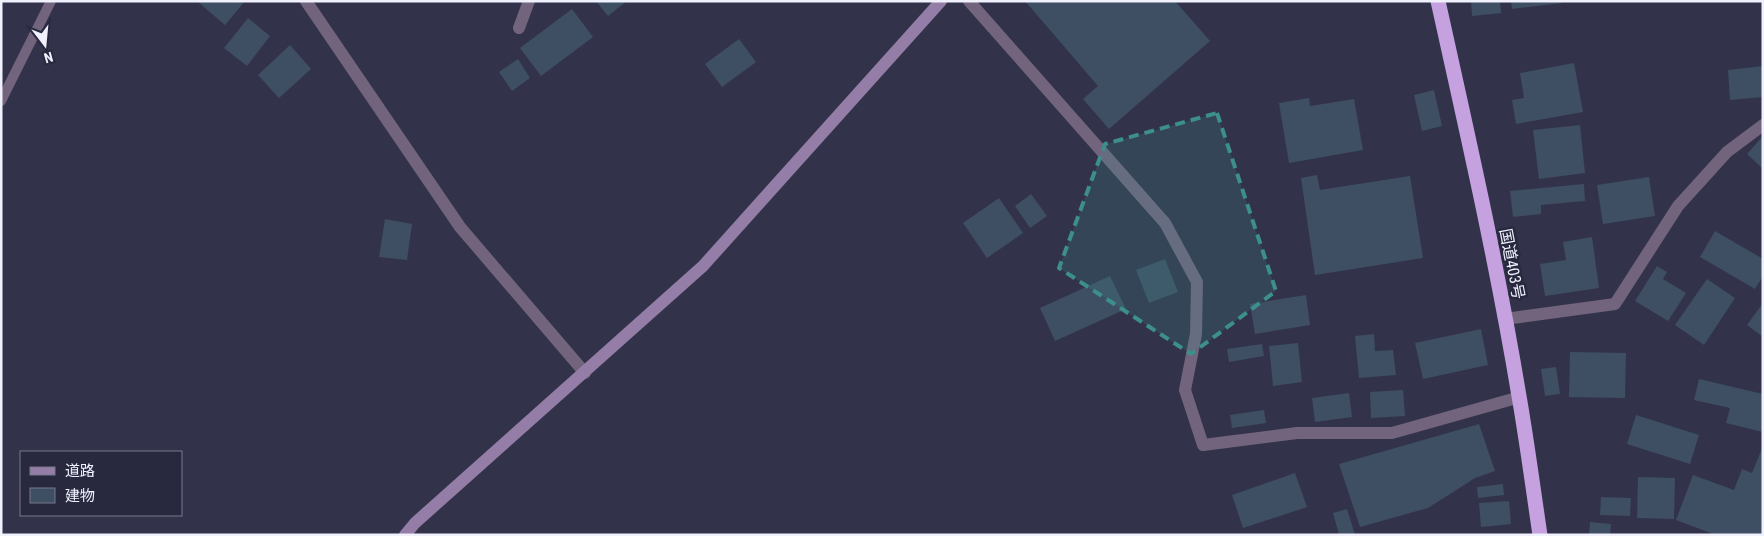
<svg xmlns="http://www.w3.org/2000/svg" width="1764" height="536" font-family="'Roboto Condensed','Noto Sans JP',sans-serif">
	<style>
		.building { fill: #3e4e63 }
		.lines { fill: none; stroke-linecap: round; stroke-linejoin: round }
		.lane { stroke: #72647d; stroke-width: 10 }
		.street { stroke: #72647d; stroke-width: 12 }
		.secondary { stroke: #947da6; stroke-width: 12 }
		.highway { stroke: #c5a1e0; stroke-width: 15 }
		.marked { fill: #3c8f8b; fill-opacity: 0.2; stroke: #3c8f8b; stroke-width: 4; stroke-dasharray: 10 6; stroke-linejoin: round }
		.labels { text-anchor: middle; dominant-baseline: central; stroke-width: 5; stroke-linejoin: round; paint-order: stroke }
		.street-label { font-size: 16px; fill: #f0f1fd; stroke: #28293f }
	</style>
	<rect width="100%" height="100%" fill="#32334a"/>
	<g class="building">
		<path d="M197 1H245L225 25Z"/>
		<path d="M596 1H627L608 16Z"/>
		<path d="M1025 1H1175L1210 41 1109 129 1083 99 1098 86Z"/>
		<path d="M1471 1H1500L1501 13 1472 16Z"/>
		<path d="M1511 1H1561L1562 3 1512 9Z"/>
		<path d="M572 9 593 37 541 76 520 48Z"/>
		<path d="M248 18 270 36 247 66 224 48Z"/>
		<path d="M739 39 756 62 722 87 705 64Z"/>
		<path d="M290 45 311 69 279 98 258 75Z"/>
		<path d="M518 59 530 78 512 91 499 72Z"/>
		<path d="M1574 63 1583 112 1516 124 1512 100 1524 98 1520 73Z"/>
		<path d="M1763 66V97L1730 100 1728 70Z"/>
		<path d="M1434 90 1442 126 1422 131 1414 95Z"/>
		<path d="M1309 98 1310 106 1354 99 1363 150 1289 163 1279 103Z"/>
		<path d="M1580 125 1585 173 1539 179 1533 130Z"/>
		<path d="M1763 136V169L1747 154Z"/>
		<path d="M1317 175 1320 190 1410 176 1423 258 1315 275 1301 178Z"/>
		<path d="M1649 177 1655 216 1603 224 1597 185Z"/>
		<path d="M1584 184 1585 201 1541 205V214L1513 217 1510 191Z"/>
		<path d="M1031 194 1047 216 1030 228 1015 206Z"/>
		<path d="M999 198 1023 233 987 258 963 223Z"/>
		<path d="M385 219 412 224 407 260 379 257Z"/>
		<path d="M1715 231 1763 259V276L1755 289 1700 257Z"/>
		<path d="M1592 237 1599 288 1545 296 1540 264 1566 260 1563 242Z"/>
		<path d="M1165 259 1178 292 1149 303 1136 270Z"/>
		<path d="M1657 266 1667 272 1663 279 1686 293 1668 321 1635 301Z"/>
		<path d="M1110 276 1126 309 1055 341 1040 308Z"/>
		<path d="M1707 279 1735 298 1704 345 1675 325Z"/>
		<path d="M1306 295 1310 325 1255 334 1250 304Z"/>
		<path d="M1763 303V337L1747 325Z"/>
		<path d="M1481 329 1488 365 1423 379 1415 343Z"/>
		<path d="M1374 334 1375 351 1393 350 1396 375 1359 378 1355 336Z"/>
		<path d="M1298 343 1302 382 1273 386 1269 346Z"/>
		<path d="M1262 344 1264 356 1229 362 1227 349Z"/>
		<path d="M1570 352 1626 353 1625 398 1569 397Z"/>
		<path d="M1556 367 1560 394 1545 396 1541 369Z"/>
		<path d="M1699 379 1763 394V432L1726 423 1730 408 1694 400Z"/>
		<path d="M1403 390 1405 416 1371 418 1370 392Z"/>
		<path d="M1349 393 1352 417 1315 422 1312 398Z"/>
		<path d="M1264 410 1266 423 1232 428 1230 415Z"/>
		<path d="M1636 415 1699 435 1690 464 1627 444Z"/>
		<path d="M1479 424 1495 471 1475 478 1428 508 1360 527 1339 464Z"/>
		<path d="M1763 446V535H1716L1676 520 1693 475 1734 490 1742 469 1752 473Z"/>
		<path d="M1295 473 1307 507 1243 528 1232 495Z"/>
		<path d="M1638 477 1675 478 1674 519 1637 518Z"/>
		<path d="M1503 484 1504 495 1478 498 1477 487Z"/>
		<path d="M1601 497 1631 498 1630 516 1600 515Z"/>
		<path d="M1509 501 1511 524 1481 527 1479 503Z"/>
		<path d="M1347 509 1355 535H1339L1333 513Z"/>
		<path d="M1590 522 1611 524 1610 535H1589Z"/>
	</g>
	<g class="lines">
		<path class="lane" d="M1 101 51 1"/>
		<g class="street">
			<path d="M306 1 460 227 585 373"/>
			<path d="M969 1 1165 223 1197 282 1196 334 1185 390 1203 445 1297 433H1392L1520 397"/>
			<path d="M519 28 529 1"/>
			<path d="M1505 319 1615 304 1678 206 1727 152 1763 125"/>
		</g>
		<path class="secondary" d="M405 535 415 523 703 266 941 1"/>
		<path class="highway" d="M1438 1C1467 132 1497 263 1519 396 1527 442 1533 488 1540 535"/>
	</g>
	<path class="marked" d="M1217 113 1276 291 1191 354 1059 268 1105 144Z"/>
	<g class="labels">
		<g class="street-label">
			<text transform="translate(1512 264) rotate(79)">国道403号</text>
		</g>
	</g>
	<rect width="1764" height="536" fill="none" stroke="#f0f1fd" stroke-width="5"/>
	<rect x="20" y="451" width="162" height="65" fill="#28293f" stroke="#78798b"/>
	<rect x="30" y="467" width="25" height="8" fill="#947da6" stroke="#78798b"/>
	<text x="65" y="476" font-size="15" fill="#f0f1fd">道路</text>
	<rect x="30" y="488" width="25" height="15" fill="#3e4e63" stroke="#78798b"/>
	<text x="65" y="501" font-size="15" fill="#f0f1fd">建物</text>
	<g transform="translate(45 45) rotate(164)" stroke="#28293f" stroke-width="4" paint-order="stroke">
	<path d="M0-4L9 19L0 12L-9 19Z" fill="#f0f1fd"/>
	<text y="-8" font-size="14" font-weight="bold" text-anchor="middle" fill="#f0f1fd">N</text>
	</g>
</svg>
